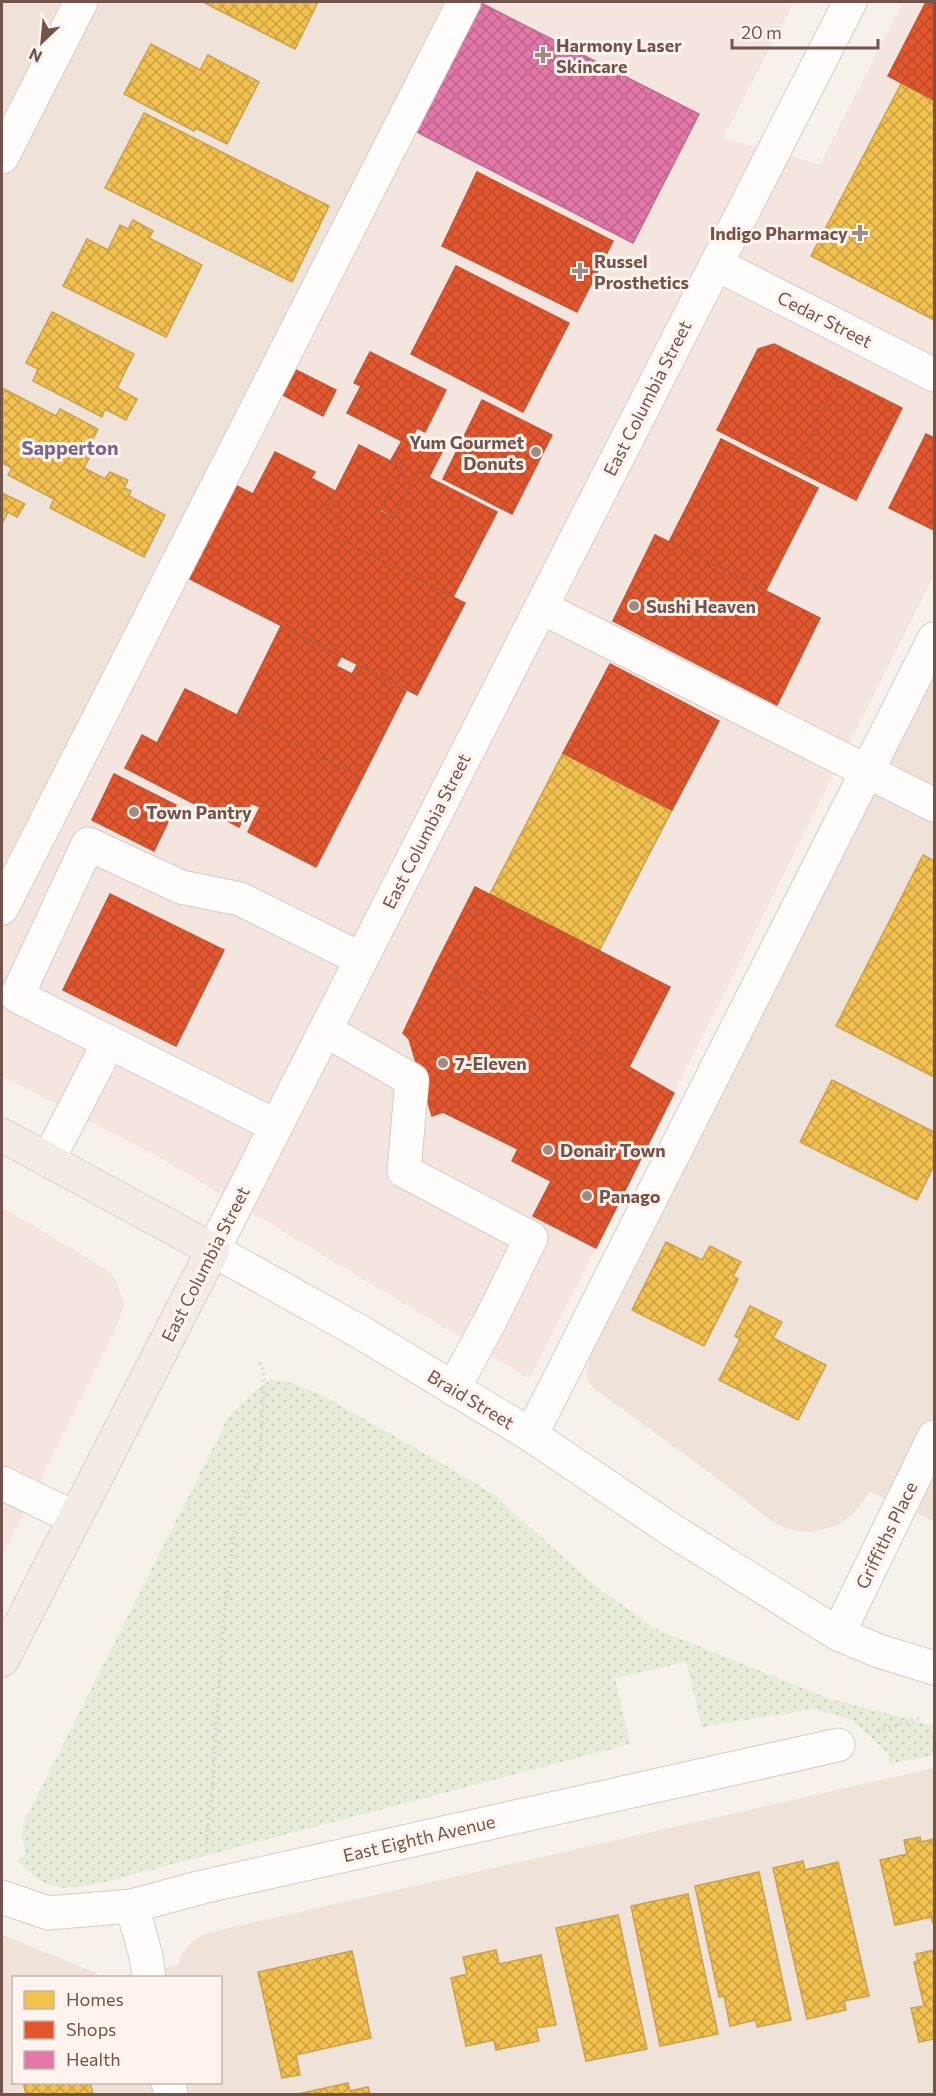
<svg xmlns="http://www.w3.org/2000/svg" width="936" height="2096" font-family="Commissioner,sans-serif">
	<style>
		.residential { fill: #efe2d9 }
		.commercial { fill: #f5e5df }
		.grass { fill: url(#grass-dots) }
		.homes { fill: url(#homes-cross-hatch); stroke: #cca04e; stroke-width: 1.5 }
		.shops { fill: url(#shops-cross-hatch); stroke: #c25637; stroke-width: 1.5 }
		.health { fill: url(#health-cross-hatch); stroke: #c16c8d; stroke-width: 1.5 }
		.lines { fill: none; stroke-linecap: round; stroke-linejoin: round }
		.minor-casing { stroke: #d5ccc8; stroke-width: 35 }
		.major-casing { stroke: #d7ceca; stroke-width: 35 }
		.path { stroke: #d9d0ce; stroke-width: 4; stroke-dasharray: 1.5 4.5; stroke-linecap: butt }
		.minor { stroke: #fefdfc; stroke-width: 33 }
		.major { stroke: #f2ebe6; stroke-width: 33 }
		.poi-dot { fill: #a08b84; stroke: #fef4ed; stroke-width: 2 }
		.labels { text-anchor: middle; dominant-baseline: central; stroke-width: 6; stroke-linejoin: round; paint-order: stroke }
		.poi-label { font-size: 18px; font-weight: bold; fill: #72544d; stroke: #fef4ed; text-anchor: start }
		.street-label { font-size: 18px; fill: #72544d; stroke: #fef4ed }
		.neighbourhood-label { font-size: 20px; font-weight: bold; fill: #7a658e; stroke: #fef4ed }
	</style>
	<defs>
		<pattern id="grass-dots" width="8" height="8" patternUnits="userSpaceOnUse" patternTransform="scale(1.5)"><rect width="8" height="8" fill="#e6ecd7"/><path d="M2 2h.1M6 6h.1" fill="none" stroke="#c9ccba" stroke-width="1.8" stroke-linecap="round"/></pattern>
		<pattern id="homes-cross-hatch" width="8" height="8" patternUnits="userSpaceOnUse" patternTransform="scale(1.5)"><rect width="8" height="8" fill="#f2c14e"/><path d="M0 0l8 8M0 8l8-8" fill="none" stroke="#c89f43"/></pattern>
		<pattern id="shops-cross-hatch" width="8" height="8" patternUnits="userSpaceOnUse" patternTransform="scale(1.5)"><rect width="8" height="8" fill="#e4572e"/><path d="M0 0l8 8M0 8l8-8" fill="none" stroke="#bd4b29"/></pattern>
		<pattern id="health-cross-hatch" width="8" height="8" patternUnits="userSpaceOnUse" patternTransform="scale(1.5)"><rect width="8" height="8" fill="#e377a8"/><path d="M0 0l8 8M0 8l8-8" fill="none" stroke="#bc648b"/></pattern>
	</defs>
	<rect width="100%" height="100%" fill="#f6f1eb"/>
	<g class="residential">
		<path d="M2 2H464L2 908Z"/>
		<path d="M934 654V1521L870 1492 852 1515 836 1526 810 1532 796 1531 785 1528 770 1520 721 1481 595 1389 588 1382 587 1369 592 1351Z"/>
		<path d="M934 1768V2094H2V1935L94 1972 103 1977 14 1978V2082H220V1978L130 1977 178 1965 182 1954 189 1945 199 1937 211 1932Z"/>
	</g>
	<g class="commercial">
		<path d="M464 2H794L723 138 820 164 903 2H934V575L530 1379 161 1158 2 1076V908Z"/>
		<path d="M2 1207 107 1270 115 1278 124 1301 122 1313 114 1332 2 1556Z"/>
	</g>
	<path class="grass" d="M270 1380 286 1381 320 1394 457 1472 494 1495 592 1583 654 1628 827 1698 934 1726V1755L890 1764 887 1753 852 1720 814 1709 702 1727 686 1662 615 1678 630 1744 109 1881C67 1890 48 1895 17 1860L26 1855 22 1838 23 1824 229 1416 250 1395Z"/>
	<g class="homes">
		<path d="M203 2H318L295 49Z"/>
		<path d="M151 44 200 70 208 55 259 82 227 144 196 128 194 131 124 94Z"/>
		<path d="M902 82 934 100V320L811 256Z"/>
		<path d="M144 113 329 206 292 282 105 188Z"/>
		<path d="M133 220 153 231 149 238 202 265 166 337 63 286 87 239 108 250 120 225 128 229Z"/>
		<path d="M52 312 134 354 117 388 137 399 126 420 105 409 102 417 33 381 38 369 26 363Z"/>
		<path d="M2 388 56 416 60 409 98 429 90 445 95 447 84 468 105 479 110 472 128 480 124 488 131 491 129 496 165 515 144 557 50 508 54 499 8 475 12 468 2 463Z"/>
		<path d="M2 493 25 504 17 517 8 512 2 524Z"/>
		<path d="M563 753 672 810 599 951 490 894Z"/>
		<path d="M923 855 934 861V1077L836 1026Z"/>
		<path d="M832 1080 934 1132V1165L917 1200 800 1142Z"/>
		<path d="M666 1242 702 1260 710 1246 741 1262 733 1276 738 1279 704 1346 632 1310Z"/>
		<path d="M750 1306 782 1322 773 1338 826 1365 798 1420 719 1380 740 1339 735 1336Z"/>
		<path d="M920 1837 921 1842 934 1839V1926L931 1917 895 1925 880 1860 907 1854 904 1840Z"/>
		<path d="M803 1861 805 1870 838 1862 869 1996 844 2001 846 2010 807 2019 773 1868Z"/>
		<path d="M759 1872 791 2020 757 2027 756 2020 730 2026 724 1996 719 1997 695 1886Z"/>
		<path d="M688 1894 718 2034 660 2046 631 1906Z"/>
		<path d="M618 1915 647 2049 586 2061 556 1928Z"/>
		<path d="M496 1950 499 1964 541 1955 556 2025 536 2028 539 2041 496 2050 494 2040 466 2046 451 1978 467 1974 463 1957Z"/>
		<path d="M934 1950V2039L919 2042 911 2008 924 2006 914 1962 918 1961 916 1954Z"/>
		<path d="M352 1951 371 2038 296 2055 300 2075 282 2078 258 1972Z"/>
		<path d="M23 2082H90L93 2094H26Z"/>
		<path d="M348 2083 350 2091 368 2087 370 2094H298Z"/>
	</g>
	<g class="shops">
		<path d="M926 2H934V100L888 76Z"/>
		<path d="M477 172 613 241 577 312 442 246Z"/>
		<path d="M456 266 569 323 523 412 411 354Z"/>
		<path d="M774 344 840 377 794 469 717 430 758 349Z"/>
		<path d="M370 352 446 390 425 432 417 428 412 438 427 447 430 443 443 450 429 477 418 471 394 517 380 509 403 466 391 460 402 441 347 413 361 386 354 383Z"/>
		<path d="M292 368 336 390 323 416 279 393Z"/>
		<path d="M840 377 902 408 856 500 794 469Z"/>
		<path d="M482 400 552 435 512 514 443 479Z"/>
		<path d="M926 434 934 438V530L889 508Z"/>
		<path d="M721 439 818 488 766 590 669 542Z"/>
		<path d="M359 445 402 467 379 511 394 518 418 472 497 512 453 597 332 535 341 517 326 510Z"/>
		<path d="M275 452 315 472 311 478 335 491 326 510 341 517 332 535 465 603 417 695 184 576 231 483 253 494Z"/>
		<path d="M655 535 820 618 777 705 613 621Z"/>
		<path d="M281 626 341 657 336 666 352 674 357 665 406 691 362 778 237 715Z"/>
		<path d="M610 664 719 721 672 810 563 753Z"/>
		<path d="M185 689 362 778 316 867 248 832 260 807 251 803 239 827 125 768 142 735 157 743Z"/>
		<path d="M114 774 176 805 154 851 92 820Z"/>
		<path d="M475 887 670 987 629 1067 434 968Z"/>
		<path d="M110 894 224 950 176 1046 63 990Z"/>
		<path d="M434 968 629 1067 674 1093 596 1248 533 1216 551 1181 512 1161 518 1149 443 1112 432 1116 409 1039 403 1033Z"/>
	</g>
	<path class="health" d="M479 2 699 114 633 243 413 130Z"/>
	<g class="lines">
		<defs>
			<g id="minor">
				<path d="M850 2 213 1250 362 1333 531 1435 673 1531 838 1634 879 1651 934 1668"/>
				<path d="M2 157 81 2"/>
				<path d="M716 264 934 375"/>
				<path d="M541 607 934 805"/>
				<path d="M2 908 464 2"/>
				<path d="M325 1030 412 1080 404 1171 531 1238 490 1321 453 1389"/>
				<path d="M276 1126 17 996 88 844 181 887 240 899 361 959"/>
				<path d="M48 1160 109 1042"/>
				<path d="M531 1435 934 639"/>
				<path d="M2 1483 75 1518"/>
				<path d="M838 1634 934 1437"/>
				<path d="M2 1897 48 1913 132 1906 202 1887 838 1745"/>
				<path d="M132 1906 146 1956 149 1978"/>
				<path d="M168 2082 171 2094"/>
			</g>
			<path id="major" d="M2 1135 213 1250 2 1660"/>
		</defs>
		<use href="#minor" class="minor-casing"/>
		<use href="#major" class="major-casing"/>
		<g class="path">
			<path d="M877 1731 920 1718"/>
			<path d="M206 1843 213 1780 223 1626 235 1525 260 1459 264 1372 258 1360"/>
		</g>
		<use href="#minor" class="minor"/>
		<use href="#major" class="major"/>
	</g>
	<g class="poi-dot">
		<path d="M540 46h6v6h6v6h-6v6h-6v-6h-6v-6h6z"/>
		<path d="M857 224h6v6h6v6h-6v6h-6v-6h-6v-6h6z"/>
		<path d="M577 262h6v6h6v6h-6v6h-6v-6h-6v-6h6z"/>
		<circle cx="536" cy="452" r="6"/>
		<circle cx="634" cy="606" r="6"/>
		<circle cx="134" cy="812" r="6"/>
		<circle cx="443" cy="1063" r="6"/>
		<circle cx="548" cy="1150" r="6"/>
		<circle cx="587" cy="1196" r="6"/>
	</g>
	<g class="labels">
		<g class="poi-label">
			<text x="556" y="45">Harmony Laser<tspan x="556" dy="21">Skincare</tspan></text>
			<text x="848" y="233" text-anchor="end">Indigo Pharmacy</text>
			<text x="594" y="261">Russel<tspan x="594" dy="21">Prosthetics</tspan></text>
			<text x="524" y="442" text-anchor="end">Yum Gourmet<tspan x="524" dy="21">Donuts</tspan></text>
			<text x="646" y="606">Sushi Heaven</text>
			<text x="146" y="812">Town Pantry</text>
			<text x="455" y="1063">7-Eleven</text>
			<text x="560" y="1150">Donair Town</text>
			<text x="599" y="1196">Panago</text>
		</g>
		<g class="street-label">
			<text transform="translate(825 319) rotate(27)">Cedar Street</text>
			<text transform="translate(647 398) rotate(-63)">East Columbia Street</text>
			<text transform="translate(426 831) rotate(-63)">East Columbia Street</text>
			<text transform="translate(205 1264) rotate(-63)">East Columbia Street</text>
			<text transform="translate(471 1399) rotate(31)">Braid Street</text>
			<text transform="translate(886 1535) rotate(-64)">Griffiths Place</text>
			<text transform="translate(419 1838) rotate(-13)">East Eighth Avenue</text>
		</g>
		<g class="neighbourhood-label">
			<text x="70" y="447">Sapperton</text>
		</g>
	</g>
	<rect width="936" height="2096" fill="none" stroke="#72544d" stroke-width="6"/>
	<rect x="12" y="1976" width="210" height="108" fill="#fef4ed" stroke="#c6b4ad" stroke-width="1.5"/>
	<rect x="24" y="1991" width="30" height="18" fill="#f2c14e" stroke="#c6b4ad" stroke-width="1.5"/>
	<text x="66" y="2006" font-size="18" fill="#72544d">Homes</text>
	<rect x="24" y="2021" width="30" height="18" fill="#e4572e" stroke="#c6b4ad" stroke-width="1.5"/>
	<text x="66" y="2036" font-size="18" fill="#72544d">Shops</text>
	<rect x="24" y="2051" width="30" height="18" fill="#e377a8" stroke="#c6b4ad" stroke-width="1.5"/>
	<text x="66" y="2066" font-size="18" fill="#72544d">Health</text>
	<g transform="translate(42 42) rotate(206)" stroke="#fef4ed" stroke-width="4.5" paint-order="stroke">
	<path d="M0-4.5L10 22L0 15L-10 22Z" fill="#72544d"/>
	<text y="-9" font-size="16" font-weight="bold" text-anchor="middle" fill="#72544d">N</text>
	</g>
	<path d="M732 39v9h146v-9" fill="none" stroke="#72544d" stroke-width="3"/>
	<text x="741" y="39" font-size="18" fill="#72544d" stroke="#fef4ed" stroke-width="4.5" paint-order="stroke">20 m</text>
</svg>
